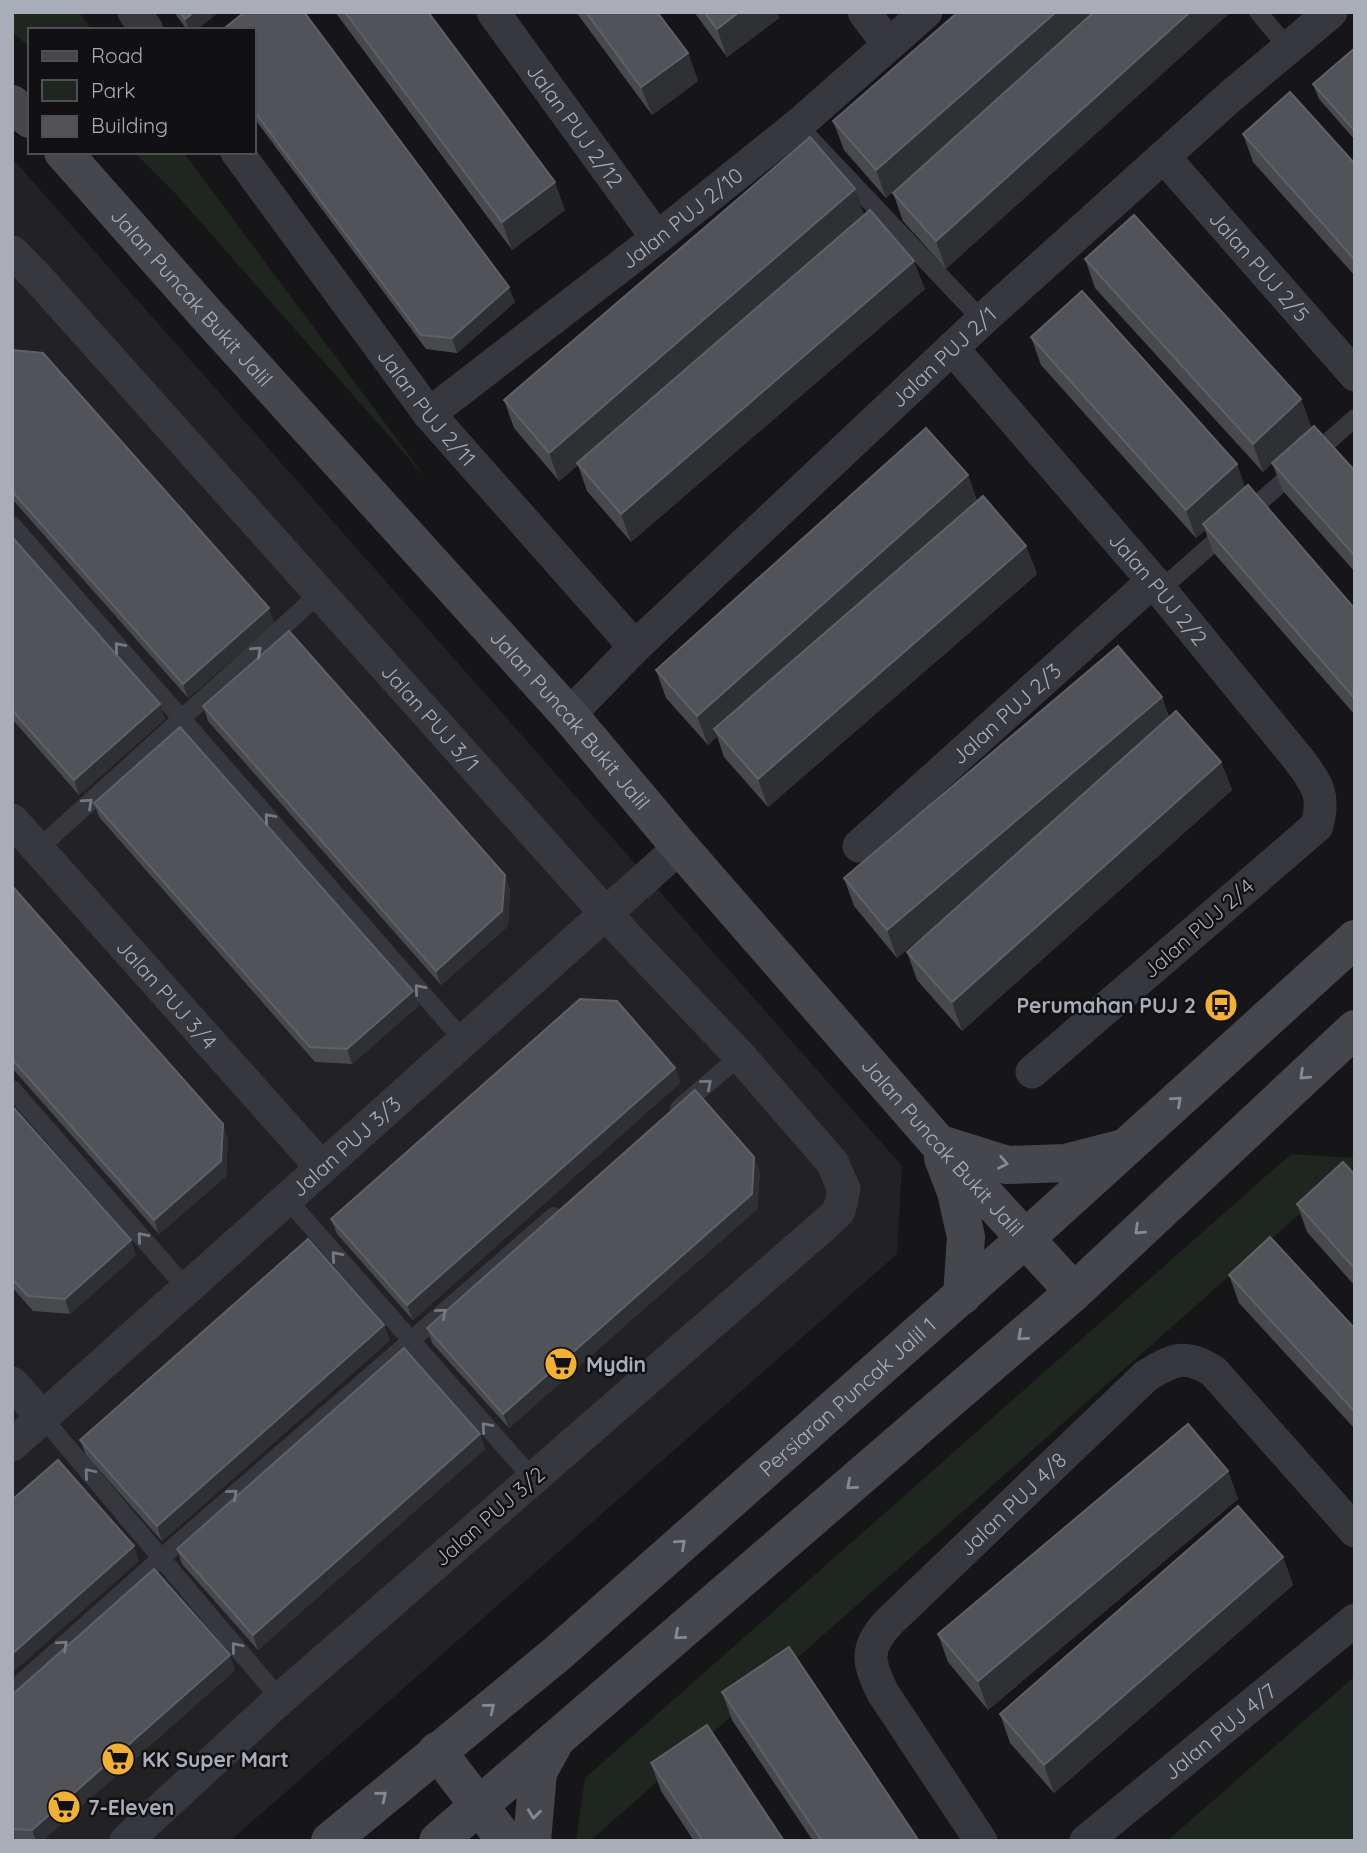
<svg xmlns="http://www.w3.org/2000/svg" width="1367" height="1853" font-family="Quicksand,sans-serif">
	<style>
		.built { fill: #222225 }
		.green { fill: #1e261f }
		.lines { fill: none; stroke-linecap: round; stroke-linejoin: round }
		.lane { stroke: #37383d; stroke-width: 18 }
		.street { stroke: #37383d; stroke-width: 33 }
		.secondary { stroke: #45474d; stroke-width: 38 }
		.wall { fill: #47494d }
		.shaded-wall { fill: #2f3033 }
		.building { fill: #525359; stroke: #5f6168; stroke-width: 2 }
		.oneway { stroke: #757881 }
		.oneway2 { stroke: #858993 }
		.labels { text-anchor: middle; dominant-baseline: central; stroke-width: 5; stroke-linejoin: round; paint-order: stroke }
		.street-label { font-size: 21px; fill: #a8adb8; stroke: #111113 }
		.poi-label { font-size: 21px; font-weight: bold; fill: #a8adb8; stroke: #111113; text-anchor: start }
	</style>
	<rect width="100%" height="100%" fill="#161618"/>
	<path class="built" d="M12 158 902 1166 897 1254 230 1841H12Z"/>
	<g class="green">
		<path d="M12 12H79L92 30H30V47L12 32Z"/>
		<path d="M134 152H183L426 478 175 193Z"/>
		<path d="M1291 1154 1355 1158V1165L590 1841H576L585 1778Z"/>
		<path d="M1355 1676V1841H1167Z"/>
	</g>
	<g class="lines">
		<g class="lane">
			<path d="M1258 12 1289 49"/>
			<path d="M806 134 982 320"/>
			<path d="M12 525 464 1041"/>
			<path d="M1160 590 1355 418"/>
			<path d="M38 849 320 593"/>
			<path d="M12 1089 187 1289"/>
			<path d="M679 1108 740 1056"/>
			<path d="M287 1199 532 1478"/>
			<path d="M43 1418 280 1699"/>
			<path d="M12 1691 161 1558 554 1216"/>
		</g>
		<g class="street">
			<path d="M134 12 147 30"/>
			<path id="s1" d="M493 12 657 238"/>
			<path d="M864 12 888 44"/>
			<path id="s2" d="M237 152 429 414 635 647"/>
			<path id="s3" d="M1164 157 1355 375"/>
			<path id="s4" d="M12 252 36 276 627 937 740 1056 832 1162 844 1189 839 1211 823 1226 280 1699 126 1841"/>
			<path id="s5" d="M952 348 1153 581 1300 761C1318 786 1325 795 1317 826L1032 1072"/>
			<path id="s6" d="M429 414 657 238 798 125 926 12"/>
			<path id="s7" d="M569 715 635 647 982 320 1232 95 1331 12"/>
			<path id="s8" d="M12 820 322 1168"/>
			<path id="s9" d="M859 846 1153 581"/>
			<path d="M12 1383 43 1418"/>
			<path id="s10" d="M12 1445 680 847"/>
			<path id="s11" d="M981 1841 883 1693C868 1663 864 1648 889 1622L1146 1376C1173 1359 1186 1353 1214 1372L1355 1531"/>
			<path id="s12" d="M1086 1841 1355 1620"/>
		</g>
		<g class="secondary">
			<path d="M12 104 30 119"/>
			<path id="s13" d="M63 152 207 315 569 715 680 847 938 1143 1074 1292"/>
			<path d="M940 1144 1007 1165 1066 1163 1120 1149"/>
			<path d="M943 1158 956 1192 966 1237 962 1296"/>
			<path d="M437 1751 506 1841"/>
			<path id="s14" d="M330 1841 558 1653 1025 1239 1355 939"/>
			<path d="M438 1841 1074 1292 1355 1029"/>
			<path d="M532 1841 538 1772 553 1745"/>
		</g>
	</g>
	<g class="wall">
		<path d="M174 12H219L196 30H187Z"/>
		<path d="M335 12H428L565 210 512 250Z"/>
		<path d="M576 12H657L688 53 698 81 652 115Z"/>
		<path d="M694 12H777L779 18 727 57Z"/>
		<path d="M958 12 946 269 903 221 893 193 919 170 886 198 844 150 833 121Z"/>
		<path d="M254 30 515 302 457 353 426 349 254 118Z"/>
		<path d="M1355 48V140L1319 99 1313 84Z"/>
		<path d="M1243 134 1355 164V276L1253 162Z"/>
		<path d="M864 215 925 289 631 542 587 491 578 465 559 481 514 428 504 400Z"/>
		<path d="M1085 259 1301 399 1311 427 1278 458 1355 471V572L1283 491 1272 463 1263 472 1095 288Z"/>
		<path d="M1031 337 1237 464 1245 488 1355 609V715L1213 552 1205 530 1196 538 1041 365Z"/>
		<path d="M12 350 274 623 188 698 12 499Z"/>
		<path d="M968 475 977 501 1026 546 1037 574 768 807 724 757 717 736 708 745 666 698 656 670Z"/>
		<path d="M12 537 165 719 79 795 12 719Z"/>
		<path d="M1162 697 1169 717 1221 762 1232 790 962 1031 917 980 907 952 957 907 897 958 854 906 844 878Z"/>
		<path d="M203 706 510 889 508 926 441 985 208 721Z"/>
		<path d="M94 803 419 1005 352 1064 315 1062 99 817Z"/>
		<path d="M12 886 228 1139 226 1176 159 1234 12 1068Z"/>
		<path d="M681 1082 413 1320 337 1234 331 1219Z"/>
		<path d="M12 1106 136 1255 70 1314 33 1311 12 1287Z"/>
		<path d="M760 1171 757 1209 509 1428 432 1343 427 1328Z"/>
		<path d="M1355 1175V1286L1307 1232 1297 1204Z"/>
		<path d="M1229 1275 1355 1329V1429L1239 1303Z"/>
		<path d="M384 1325 390 1340 162 1541 86 1455 80 1440Z"/>
		<path d="M480 1434 485 1449 258 1650 182 1564 177 1549Z"/>
		<path d="M1228 1471 1238 1499 988 1710 948 1662 938 1634Z"/>
		<path d="M1283 1557 1293 1585 1054 1793 1010 1743 1000 1714Z"/>
		<path d="M235 1670 42 1841H12V1695Z"/>
		<path d="M722 1692 919 1841H813L732 1720Z"/>
		<path d="M651 1763 784 1841H694L661 1791Z"/>
	</g>
	<g class="shaded-wall">
		<path d="M194 12H219L196 30H189L185 19Z"/>
		<path d="M739 12H777L779 18 727 57 717 29Z"/>
		<path d="M1056 12H1099L886 198 876 170Z"/>
		<path d="M1190 12H1231L946 269 936 241Z"/>
		<path d="M688 53 698 81 652 115 641 87Z"/>
		<path d="M555 182 565 210 512 250 502 222Z"/>
		<path d="M855 189 865 217 577 463 578 465 559 481 549 453Z"/>
		<path d="M914 261 925 289 631 542 621 514Z"/>
		<path d="M509 287 515 302 457 353 452 338Z"/>
		<path d="M1301 399 1311 427 1263 472 1253 444Z"/>
		<path d="M1237 464 1247 492 1203 524 1205 530 1196 538 1186 510Z"/>
		<path d="M968 475 978 503 714 729 717 736 708 745 697 716Z"/>
		<path d="M1026 546 1037 574 768 807 758 779Z"/>
		<path d="M269 608 274 623 188 698 183 684Z"/>
		<path d="M1162 697 1172 725 897 958 887 930Z"/>
		<path d="M160 704 165 719 79 795 74 780Z"/>
		<path d="M1221 762 1232 790 962 1031 952 1002Z"/>
		<path d="M505 875 510 889 508 926 441 985 436 971Z"/>
		<path d="M413 991 419 1005 352 1064 347 1049Z"/>
		<path d="M675 1068 681 1082 413 1320 407 1305Z"/>
		<path d="M223 1124 228 1139 226 1176 159 1234 154 1220Z"/>
		<path d="M754 1157 760 1171 757 1209 509 1428 503 1414Z"/>
		<path d="M131 1240 136 1255 70 1314 65 1299Z"/>
		<path d="M384 1325 390 1340 162 1541 157 1526Z"/>
		<path d="M480 1434 485 1449 258 1650 253 1635Z"/>
		<path d="M1228 1471 1238 1499 988 1710 978 1681Z"/>
		<path d="M134 1546 139 1561 12 1673V1654Z"/>
		<path d="M1283 1557 1293 1585 1054 1793 1044 1765Z"/>
		<path d="M230 1655 235 1670 42 1841H36L32 1830Z"/>
	</g>
	<g class="building">
		<path d="M180 12H194L185 19Z"/>
		<path d="M245 12H304L509 287 452 338 421 335 254 111V30H222Z"/>
		<path d="M345 12H428L555 182 502 222Z"/>
		<path d="M586 12H657L688 53 641 87Z"/>
		<path d="M704 12H739L717 29Z"/>
		<path d="M958 12H1056L876 170 833 121Z"/>
		<path d="M1094 12H1190L936 241 893 193Z"/>
		<path d="M1355 48V131L1313 84Z"/>
		<path d="M1290 92 1355 164V260L1243 134Z"/>
		<path d="M810 137 855 189 549 453 504 400Z"/>
		<path d="M870 210 914 261 621 514 577 463Z"/>
		<path d="M1134 215 1301 399 1253 444 1085 259Z"/>
		<path d="M1082 291 1237 464 1186 510 1031 337Z"/>
		<path d="M12 350 43 353 269 608 183 684 12 491Z"/>
		<path d="M1314 426 1355 471V556L1272 463Z"/>
		<path d="M926 428 968 475 697 716 656 670Z"/>
		<path d="M1248 485 1355 609V699L1203 524Z"/>
		<path d="M983 496 1026 546 758 779 714 729Z"/>
		<path d="M12 537 160 704 74 780 12 710Z"/>
		<path d="M289 631 505 875 502 911 436 971 203 706Z"/>
		<path d="M1118 646 1162 697 887 930 844 878Z"/>
		<path d="M1176 711 1221 762 952 1002 907 952Z"/>
		<path d="M180 727 413 991 347 1049 310 1047 94 803Z"/>
		<path d="M12 886 223 1124 221 1161 154 1220 12 1059Z"/>
		<path d="M580 999 617 1001 675 1068 407 1305 331 1219Z"/>
		<path d="M695 1090 754 1157 752 1194 503 1414 427 1328Z"/>
		<path d="M12 1106 131 1240 65 1299 28 1296 12 1279Z"/>
		<path d="M1343 1162 1355 1175V1269L1297 1204Z"/>
		<path d="M1270 1237 1355 1329V1412L1229 1275Z"/>
		<path d="M308 1239 384 1325 157 1526 80 1440Z"/>
		<path d="M404 1348 480 1434 253 1635 177 1549Z"/>
		<path d="M1188 1424 1228 1471 978 1681 938 1634Z"/>
		<path d="M58 1460 134 1546 12 1654V1500Z"/>
		<path d="M1238 1506 1283 1557 1044 1765 1000 1714Z"/>
		<path d="M154 1569 230 1655 32 1830 12 1829V1695Z"/>
		<path d="M789 1647 919 1841H822L722 1692Z"/>
		<path d="M707 1725 784 1841H703L651 1763Z"/>
	</g>
	<defs><path id="oneway-chevron" d="M-2-3.5L2.5 0L-2 3.5" fill="none" stroke-width="1.6" stroke-linecap="round" stroke-linejoin="round" transform="scale(1.75)"/></defs>
	<g class="oneway">
		<use href="#oneway-chevron" transform="translate(119 647) rotate(-131)"/>
		<use href="#oneway-chevron" transform="translate(257 651) rotate(-42)"/>
		<use href="#oneway-chevron" transform="translate(88 803) rotate(-42)"/>
		<use href="#oneway-chevron" transform="translate(269 818) rotate(-131)"/>
		<use href="#oneway-chevron" transform="translate(419 989) rotate(-131)"/>
		<use href="#oneway-chevron" transform="translate(707 1084) rotate(-41)"/>
		<use href="#oneway-chevron" transform="translate(142 1237) rotate(-131)"/>
		<use href="#oneway-chevron" transform="translate(336 1256) rotate(-131)"/>
		<use href="#oneway-chevron" transform="translate(442 1313) rotate(-41)"/>
		<use href="#oneway-chevron" transform="translate(486 1427) rotate(-131)"/>
		<use href="#oneway-chevron" transform="translate(89 1473) rotate(-130)"/>
		<use href="#oneway-chevron" transform="translate(233 1494) rotate(-41)"/>
		<use href="#oneway-chevron" transform="translate(63 1645) rotate(-42)"/>
		<use href="#oneway-chevron" transform="translate(236 1647) rotate(-130)"/>
	</g>
	<g class="oneway2">
		<use href="#oneway-chevron" transform="translate(1304 1075) rotate(137)"/>
		<use href="#oneway-chevron" transform="translate(1177 1101) rotate(-42)"/>
		<use href="#oneway-chevron" transform="translate(1003 1163) rotate(11)"/>
		<use href="#oneway-chevron" transform="translate(1139 1230) rotate(137)"/>
		<use href="#oneway-chevron" transform="translate(1022 1336) rotate(139)"/>
		<use href="#oneway-chevron" transform="translate(851 1485) rotate(139)"/>
		<use href="#oneway-chevron" transform="translate(681 1544) rotate(-42)"/>
		<use href="#oneway-chevron" transform="translate(679 1635) rotate(139)"/>
		<use href="#oneway-chevron" transform="translate(490 1708) rotate(-39)"/>
		<use href="#oneway-chevron" transform="translate(382 1796) rotate(-39)"/>
		<use href="#oneway-chevron" transform="translate(534 1814) rotate(97)"/>
	</g>
	<defs>
		<symbol id="bus-disc" viewBox="-11 -11 22 22"><circle r="9.5" fill="#f2b134" stroke="#111113"/><path d="M-5-6H5V4H4V6H2V4H-2V6H-4V4H-5ZM-3.5-4V0h7V-4ZM-3.5 1.2v1.5H-2V1.2ZM2 1.2v1.5H3.5V1.2Z" fill="#111"/></symbol>
		<symbol id="supermarket-disc" viewBox="-11 -11 22 22"><circle r="9.5" fill="#f2b134" stroke="#111113"/><path d="M-6-5.5h2.5l.6 2H6L4.5 2H-2.5L-4.4-4H-6ZM-1.5 3.2a1.3 1.3 0 1 0 .1 0ZM3 3.2a1.3 1.3 0 1 0 .1 0Z" fill="#111"/></symbol>
	</defs>
	<g fill-rule="evenodd">
		<use href="#bus-disc" x="1202" y="986" width="38" height="38"/>
		<use href="#supermarket-disc" x="542" y="1345" width="38" height="38"/>
		<use href="#supermarket-disc" x="99" y="1740" width="38" height="38"/>
		<use href="#supermarket-disc" x="45" y="1788" width="38" height="38"/>
	</g>
	<g class="labels">
		<g class="street-label">
			<text stroke="none"><textPath href="#s1" startOffset="140">Jalan PUJ 2/12</textPath></text>
			<text stroke="none"><textPath href="#s6" startOffset="320">Jalan PUJ 2/10</textPath></text>
			<text stroke="none"><textPath href="#s3" startOffset="145">Jalan PUJ 2/5</textPath></text>
			<text stroke="none"><textPath href="#s13" startOffset="194">Jalan Puncak Bukit Jalil</textPath></text>
			<text stroke="none"><textPath href="#s7" startOffset="518">Jalan PUJ 2/1</textPath></text>
			<text stroke="none"><textPath href="#s2" startOffset="318">Jalan PUJ 2/11</textPath></text>
			<text stroke="none"><textPath href="#s5" startOffset="317">Jalan PUJ 2/2</textPath></text>
			<text stroke="none"><textPath href="#s9" startOffset="198">Jalan PUJ 2/3</textPath></text>
			<text stroke="none"><textPath href="#s4" startOffset="626">Jalan PUJ 3/1</textPath></text>
			<text stroke="none"><textPath href="#s13" startOffset="761">Jalan Puncak Bukit Jalil</textPath></text>
			<text transform="translate(1198 928) rotate(-41)">Jalan PUJ 2/4</text>
			<text stroke="none"><textPath href="#s8" startOffset="233">Jalan PUJ 3/4</textPath></text>
			<text stroke="none"><textPath href="#s10" startOffset="448">Jalan PUJ 3/3</textPath></text>
			<text stroke="none"><textPath href="#s13" startOffset="1328">Jalan Puncak Bukit Jalil</textPath></text>
			<text stroke="none"><textPath href="#s14" startOffset="682">Persiaran Puncak Jalil 1</textPath></text>
			<text stroke="none"><textPath href="#s11" startOffset="427">Jalan PUJ 4/8</textPath></text>
			<text transform="translate(489 1516) rotate(-41)">Jalan PUJ 3/2</text>
			<text stroke="none"><textPath href="#s12" startOffset="173">Jalan PUJ 4/7</textPath></text>
		</g>
		<g class="poi-label">
			<text x="1196" y="1005" text-anchor="end">Perumahan PUJ 2</text>
			<text x="586" y="1364">Mydin</text>
			<text x="142" y="1759">KK Super Mart</text>
			<text x="88" y="1807">7-Eleven</text>
		</g>
	</g>
	<rect width="1367" height="1853" fill="none" stroke="#a8adb8" stroke-width="28"/>
	<rect x="28" y="28" width="228" height="126" fill="#111113" stroke="#4d4f55" stroke-width="2"/>
	<rect x="42" y="51" width="35" height="10" fill="#45474d" stroke="#4d4f55" stroke-width="2"/>
	<text x="91" y="63" font-size="21" fill="#a8adb8">Road</text>
	<rect x="42" y="80" width="35" height="21" fill="#1e261f" stroke="#4d4f55" stroke-width="2"/>
	<text x="91" y="98" font-size="21" fill="#a8adb8">Park</text>
	<rect x="42" y="116" width="35" height="21" fill="#525359" stroke="#4d4f55" stroke-width="2"/>
	<text x="91" y="133" font-size="21" fill="#a8adb8">Building</text>
</svg>
